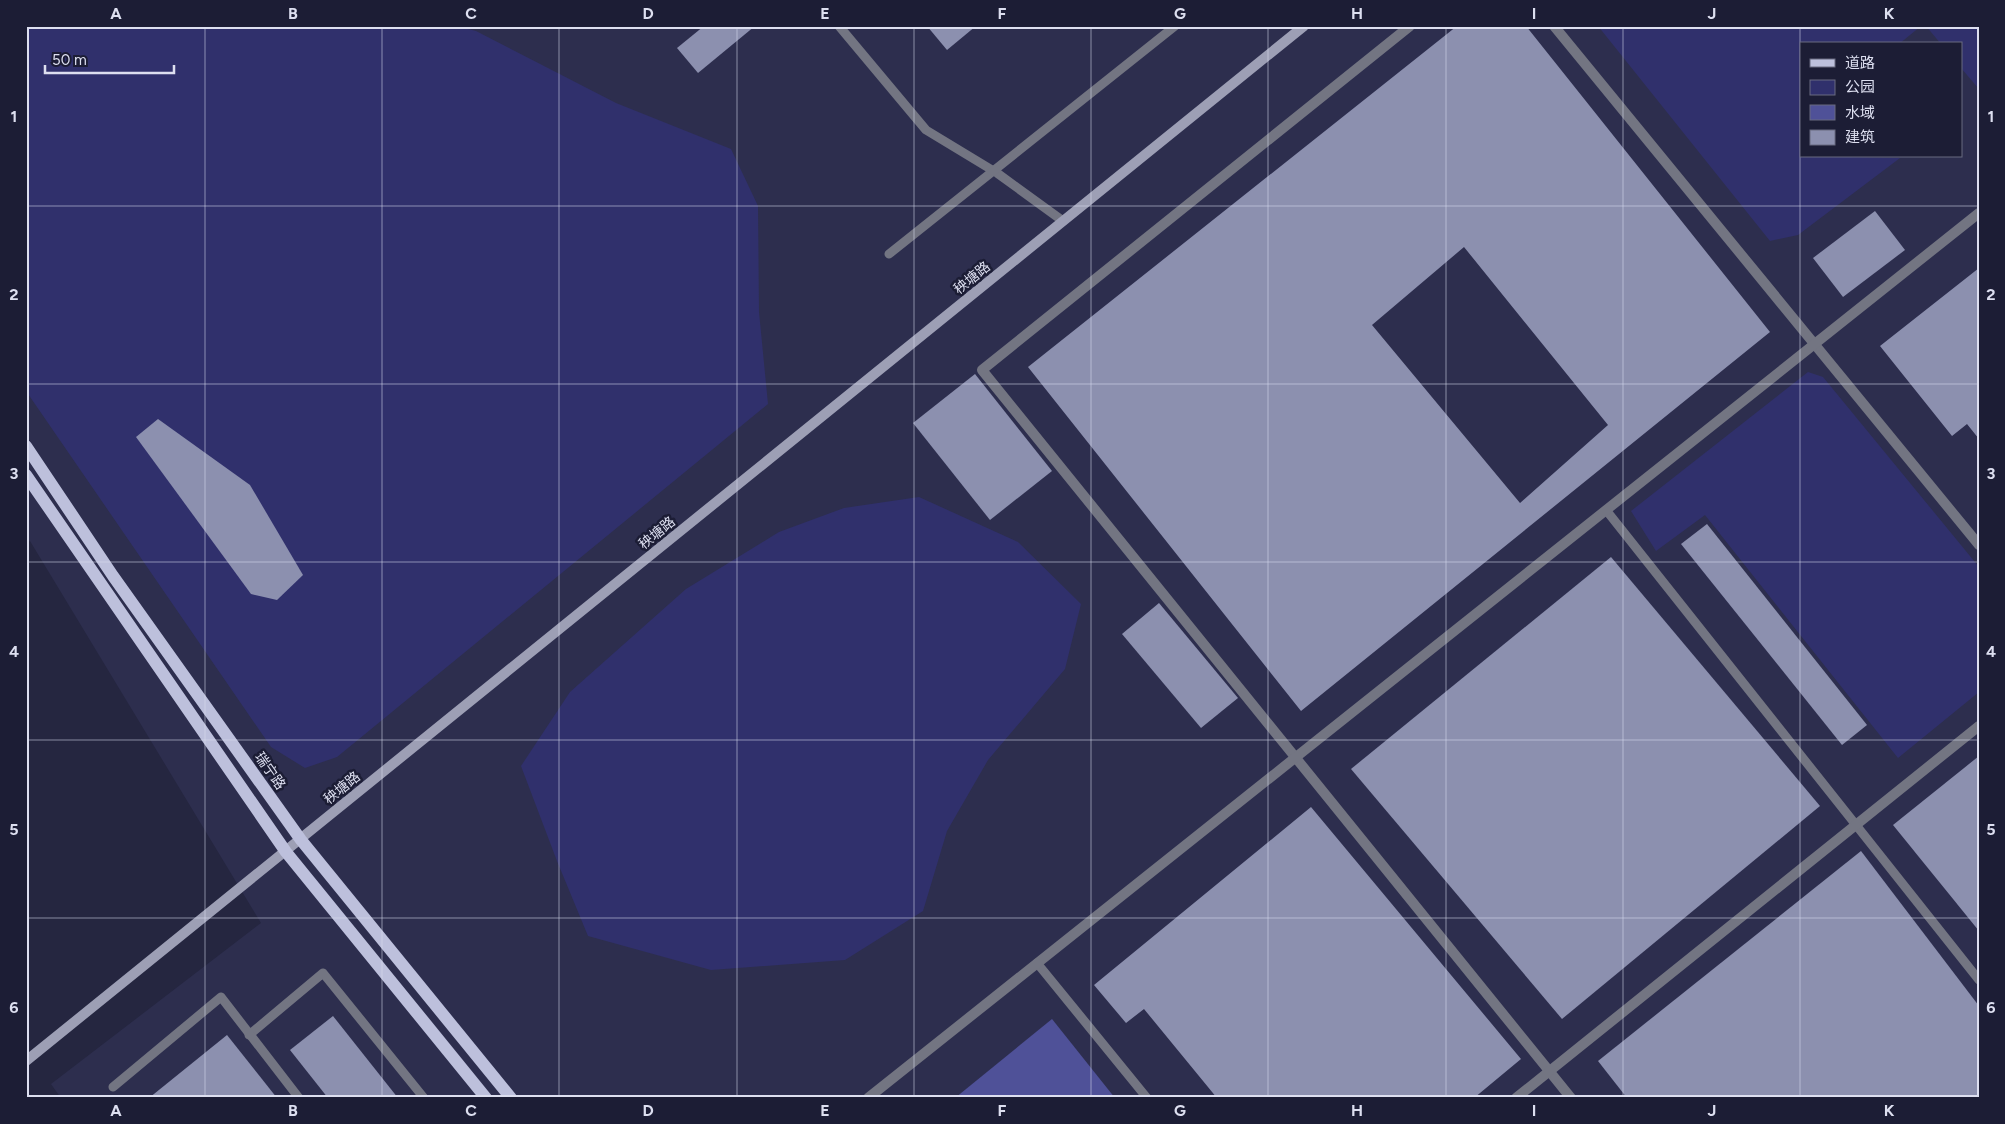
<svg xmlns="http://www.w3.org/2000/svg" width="2005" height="1124" font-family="Figtree,'Noto Sans SC',sans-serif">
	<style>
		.built { fill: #2d2e4e; fill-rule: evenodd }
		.green { fill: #30306c }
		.water { fill: #4f5198 }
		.building { fill: #8c90af; fill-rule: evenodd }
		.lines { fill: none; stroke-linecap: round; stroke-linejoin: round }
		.lane { stroke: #737582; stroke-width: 9 }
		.street { stroke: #737582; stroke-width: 10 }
		.secondary { stroke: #9d9fb5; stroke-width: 10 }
		.primary { stroke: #bdc0dc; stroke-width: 12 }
		.grid { fill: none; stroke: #dddff0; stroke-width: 1; stroke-opacity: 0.55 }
		.labels { text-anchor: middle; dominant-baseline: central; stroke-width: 5; stroke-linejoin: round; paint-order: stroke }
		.street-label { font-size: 14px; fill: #dddff0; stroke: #1c1d35 }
		.neatline { fill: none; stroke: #dddff0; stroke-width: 2 }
		.grid-label { font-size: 16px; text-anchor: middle; font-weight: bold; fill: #dddff0 }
	</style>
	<rect width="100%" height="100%" fill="#252640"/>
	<path class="built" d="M26 26H1979V1098H61L51 1084 261 923 30 541 26 544ZM1801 44H1961V156H1801Z"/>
	<g class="green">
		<path d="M26 26H456L476 31 616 103 731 149 758 206 759 312 768 404 337 757 305 768 271 747 26 391Z"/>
		<path d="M1598 26H1921L1899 44H1801V156L1900 158 1798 235 1770 241Z"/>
		<path d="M1926 26H1979V89L1961 68V44H1941Z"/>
		<path d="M1808 372 1823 377 1979 567V692L1898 758 1705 515 1656 551 1631 511Z"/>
		<path d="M919 497 1018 542 1081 604 1065 669 988 760 947 831 923 911 845 960 711 970 588 936 557 861 521 766 570 692 686 589 779 532 844 508Z"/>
	</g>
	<path class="water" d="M1052 1019 1115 1098H955Z"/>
	<g class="building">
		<path d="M704 26H755L698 73 677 48Z"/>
		<path d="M927 26H976L947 50Z"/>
		<path d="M1457 26H1526L1770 332 1301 711 1028 367ZM1464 247 1608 425 1520 503 1372 325Z"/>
		<path d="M1875 211 1905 250 1843 297 1813 258Z"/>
		<path d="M1979 268V439L1967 424 1952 436 1880 346Z"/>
		<path d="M975 374 1052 471 990 520 913 423Z"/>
		<path d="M158 419 250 485 303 575 277 600 251 594 136 437Z"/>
		<path d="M1707 524 1867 725 1842 745 1681 544Z"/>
		<path d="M1611 557 1820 806 1562 1019 1351 769Z"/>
		<path d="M1159 603 1238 698 1201 728 1122 634Z"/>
		<path d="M1979 756V931L1893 825Z"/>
		<path d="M1311 807 1521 1059 1474 1098H1217L1144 1009 1126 1023 1094 985Z"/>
		<path d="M1861 851 1979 1006V1098H1627L1598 1061Z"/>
		<path d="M333 1016 398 1098H328L290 1050Z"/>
		<path d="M227 1035 277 1098H149Z"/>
	</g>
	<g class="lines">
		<g class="lane">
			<path d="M839 26 926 130 997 173 1063 221"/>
			<path d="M889 254 1175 26"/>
			<path d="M1606 510 1979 980"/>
			<path d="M1037 963 1147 1098"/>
			<path d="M249 1035 323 973 424 1098"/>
			<path d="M113 1087 221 997 299 1098"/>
		</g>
		<g class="street">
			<path d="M1410 26 982 370 1571 1098"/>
			<path d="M1554 26 1979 545"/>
			<path d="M868 1098 1979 213"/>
			<path d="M1516 1098 1979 726"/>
		</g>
		<path class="secondary" d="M26 1061 1304 26"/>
		<g class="primary">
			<path d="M26 446 113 576 301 840 511 1098"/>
			<path d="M26 475 286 852 486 1098"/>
		</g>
	</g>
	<path class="grid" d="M205 26V1098M382 26V1098M559 26V1098M737 26V1098M914 26V1098M1091 26V1098M1268 26V1098M1446 26V1098M1623 26V1098M1800 26V1098M26 206H1979M26 384H1979M26 562H1979M26 740H1979M26 918H1979"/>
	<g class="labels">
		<g class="street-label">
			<text transform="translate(972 278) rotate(-39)">秧塘路</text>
			<text transform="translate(657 533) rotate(-39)">秧塘路</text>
			<text transform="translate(270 771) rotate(55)">瑞宁路</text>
			<text transform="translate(342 788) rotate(-39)">秧塘路</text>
		</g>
	</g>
	<rect width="2005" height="1124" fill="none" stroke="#1c1d35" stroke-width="55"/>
	<rect x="1800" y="42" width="162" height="115" fill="#1c1d35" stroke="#696b80"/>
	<rect x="1810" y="59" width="25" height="8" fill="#bdc0dc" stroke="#696b80"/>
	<text x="1845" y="68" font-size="15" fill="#dddff0">道路</text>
	<rect x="1810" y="80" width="25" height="15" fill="#30306c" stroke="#696b80"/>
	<text x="1845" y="92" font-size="15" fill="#dddff0">公园</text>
	<rect x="1810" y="105" width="25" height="15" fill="#4f5198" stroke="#696b80"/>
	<text x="1845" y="118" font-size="15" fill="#dddff0">水域</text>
	<rect x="1810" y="130" width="25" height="15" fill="#8c90af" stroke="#696b80"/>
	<text x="1845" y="142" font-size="15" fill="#dddff0">建筑</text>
	<path d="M45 65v8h129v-8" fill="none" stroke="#dddff0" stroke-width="2.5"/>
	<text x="52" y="65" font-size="15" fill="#dddff0" stroke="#1c1d35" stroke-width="4" paint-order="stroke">50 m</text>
	<rect x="28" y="28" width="1950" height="1068" class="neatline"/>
	<g class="grid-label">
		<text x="116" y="19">A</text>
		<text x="293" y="19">B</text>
		<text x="471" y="19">C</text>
		<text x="648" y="19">D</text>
		<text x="825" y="19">E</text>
		<text x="1002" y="19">F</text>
		<text x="1180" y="19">G</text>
		<text x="1357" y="19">H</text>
		<text x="1534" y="19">I</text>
		<text x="1712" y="19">J</text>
		<text x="1889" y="19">K</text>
		<text x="14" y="122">1</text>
		<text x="1991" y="122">1</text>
		<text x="14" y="300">2</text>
		<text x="1991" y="300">2</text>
		<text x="14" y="479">3</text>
		<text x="1991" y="479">3</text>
		<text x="14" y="657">4</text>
		<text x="1991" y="657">4</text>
		<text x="14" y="835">5</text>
		<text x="1991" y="835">5</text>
		<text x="14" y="1013">6</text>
		<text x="1991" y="1013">6</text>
		<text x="116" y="1116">A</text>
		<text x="293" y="1116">B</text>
		<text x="471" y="1116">C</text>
		<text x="648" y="1116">D</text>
		<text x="825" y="1116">E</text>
		<text x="1002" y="1116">F</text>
		<text x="1180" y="1116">G</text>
		<text x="1357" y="1116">H</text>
		<text x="1534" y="1116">I</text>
		<text x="1712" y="1116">J</text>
		<text x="1889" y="1116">K</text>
	</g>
</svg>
